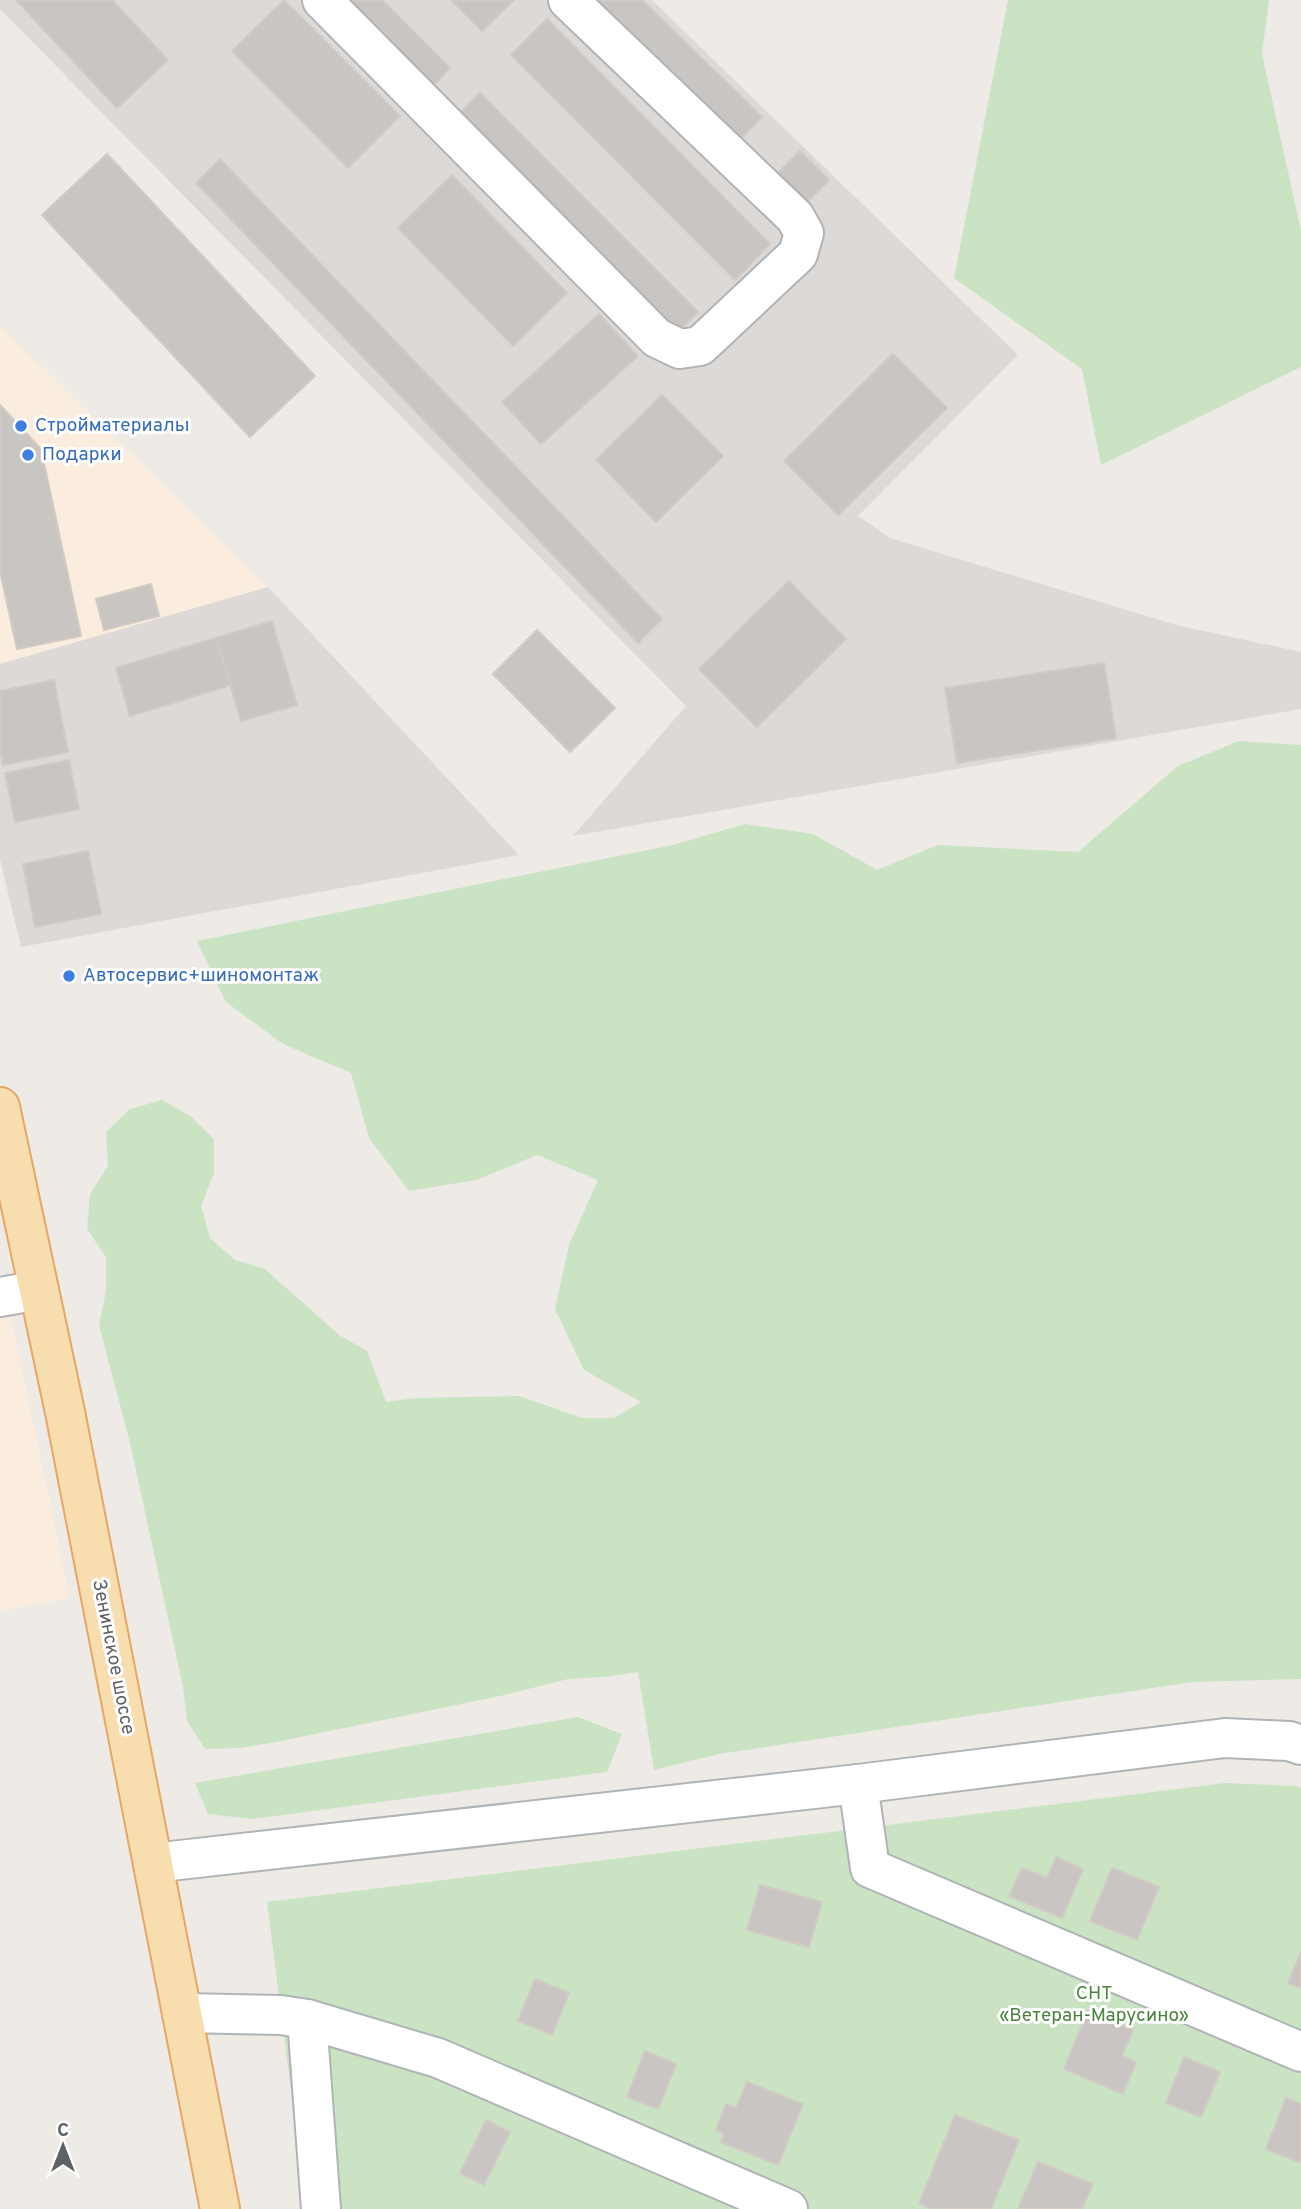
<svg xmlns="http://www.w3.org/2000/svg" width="1301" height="2209" font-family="Overpass,sans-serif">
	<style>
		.commercial { fill: #fbeddd }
		.industrial { fill: #ddd9d7 }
		.green { fill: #cae3c3 }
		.building { fill: #c9c5c2; stroke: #d2cac4; stroke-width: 2 }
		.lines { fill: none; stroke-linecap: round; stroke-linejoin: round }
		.minor-casing { stroke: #b0b4b6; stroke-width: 42 }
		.major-casing { stroke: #e6a666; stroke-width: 42 }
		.minor { stroke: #fff; stroke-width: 38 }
		.major { stroke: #f8ddaf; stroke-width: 38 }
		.shop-dot { fill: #3f7fe0; stroke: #fff; stroke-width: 2.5 }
		.labels { text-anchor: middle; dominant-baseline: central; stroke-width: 6; stroke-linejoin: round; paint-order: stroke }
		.shop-label { font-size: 19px; fill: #366cbe; stroke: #fff; text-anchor: start }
		.street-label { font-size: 19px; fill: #5d6264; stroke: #fff }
		.park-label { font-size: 19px; fill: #49833d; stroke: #fff }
	</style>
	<rect width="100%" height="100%" fill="#eeeae5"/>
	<g class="commercial">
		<path d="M0 326 268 587 0 664Z"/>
		<path d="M0 1266 70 1598 0 1611Z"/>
	</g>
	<g class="industrial">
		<path d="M0 0H652L1018 355 858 516 890 538 1176 625 1301 652V709L573 836 686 706 0 9Z"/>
		<path d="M268 587 519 855 21 947 0 859V664Z"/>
	</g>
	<g class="green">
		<path d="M1008 0H1269L1262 54 1301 231V367L1101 465 1082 369 954 278Z"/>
		<path d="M1239 741 1301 745V1679L1192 1682 719 1754 654 1770 638 1672 603 1677 568 1679 500 1696 276 1742 239 1748 205 1749 187 1721 183 1687 130 1443 99 1325 106 1291V1257L87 1229 90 1194 108 1166 106 1132 130 1109 162 1100 190 1116 214 1139V1173L201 1206 210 1238 235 1260 265 1269 339 1335 367 1351 386 1402 417 1398 519 1396 582 1418H614L641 1402 584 1370 555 1309 569 1245 598 1180 537 1155 476 1180 409 1191 369 1138 351 1073 283 1044 226 1002 197 941 673 845 745 824 813 834 877 870 938 845 1078 852 1178 766Z"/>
		<path d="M578 1717 622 1734 607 1772 252 1819 208 1814 195 1783Z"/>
		<path d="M1225 1783 1296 1786 1301 1788V2209H306L267 1902Z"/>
	</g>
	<g class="building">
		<path d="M16 0H112L168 60 117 108Z"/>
		<path d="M284 0 400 116 348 168 232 51Z"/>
		<path d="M340 0H382L450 68 429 90Z"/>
		<path d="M451 0H514L482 31Z"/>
		<path d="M596 0H642L762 117 737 142Z"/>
		<path d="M547 19 770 244 735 280 511 55Z"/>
		<path d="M480 93 698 312 678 332 460 113Z"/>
		<path d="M800 151 829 180 805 204 776 175Z"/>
		<path d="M107 154 315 376 250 437 42 215Z"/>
		<path d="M220 159 662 619 638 643 196 183Z"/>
		<path d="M452 175 567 293 513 346 398 228Z"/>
		<path d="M599 314 638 356 541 444 502 402Z"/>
		<path d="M893 354 947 408 838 515 784 461Z"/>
		<path d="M662 395 723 456 656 522 596 460Z"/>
		<path d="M0 405 41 449 81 636 17 649 0 571Z"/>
		<path d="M789 581 846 639 757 727 699 669Z"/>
		<path d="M151 584 159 616 104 630 96 599Z"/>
		<path d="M272 621 297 705 241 721 216 638Z"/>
		<path d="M537 630 615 708 570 752 493 674Z"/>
		<path d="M216 638 231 685 130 716 116 668Z"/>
		<path d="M1104 663 1116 738 957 763 945 688Z"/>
		<path d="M54 680 68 752 3 765 0 751V691Z"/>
		<path d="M69 760 79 809 15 822 5 773Z"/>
		<path d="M88 851 101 914 35 927 23 864Z"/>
		<path d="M1056 1857 1083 1869 1062 1918 1009 1896 1022 1868 1047 1878Z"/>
		<path d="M1112 1868 1159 1887 1137 1940 1090 1921Z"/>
		<path d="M760 1885 822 1902 809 1947 747 1930Z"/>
		<path d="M1301 1952V1988L1288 1983Z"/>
		<path d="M535 1979 569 1993 552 2035 518 2021Z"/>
		<path d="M1088 2011 1133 2030 1122 2056 1136 2062 1123 2094 1064 2069Z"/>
		<path d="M645 2051 676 2064 658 2109 627 2097Z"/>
		<path d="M1184 2057 1220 2072 1201 2117 1166 2103Z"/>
		<path d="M747 2082 803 2104 778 2165 721 2142 724 2134 716 2130 726 2104 736 2108Z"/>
		<path d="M1286 2098 1301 2104V2163L1266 2149Z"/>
		<path d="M955 2115 1019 2140 991 2209H933L919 2204Z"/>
		<path d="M486 2120 510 2132 484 2185 460 2173Z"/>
		<path d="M1038 2162 1093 2184 1082 2209H1018Z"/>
	</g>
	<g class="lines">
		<defs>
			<g id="minor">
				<path d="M322 0 657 338 680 349 700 346 798 254 804 233 795 217 568 0"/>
				<path d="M0 1297 39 1290"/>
				<path d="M858 1784 870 1868 1301 2052"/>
				<path d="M153 1863 858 1784 1225 1738 1289 1741 1301 1745"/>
				<path d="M182 2013 281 2015 307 2019 438 2058 788 2209"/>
				<path d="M307 2019 321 2209"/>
			</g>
			<path id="major" d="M0 1107 65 1412 220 2209"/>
		</defs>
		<use href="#minor" class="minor-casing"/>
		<use href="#major" class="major-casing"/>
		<use href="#minor" class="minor"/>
		<use href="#major" class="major"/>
	</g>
	<g class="shop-dot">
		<circle cx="21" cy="426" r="7"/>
		<circle cx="28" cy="455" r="7"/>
		<circle cx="69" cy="976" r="7"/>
	</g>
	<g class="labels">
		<g class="shop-label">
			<text x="35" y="426">Стройматериалы</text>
			<text x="42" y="455">Подарки</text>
			<text x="83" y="976">Автосервис+шиномонтаж</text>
		</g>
		<g class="street-label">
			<text transform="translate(113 1657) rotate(79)">Зенинское шоссе</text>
		</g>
		<g class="park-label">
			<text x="1094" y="1994">СНТ<tspan x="1094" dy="22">«Ветеран-Марусино»</tspan></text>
		</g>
	</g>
	<g transform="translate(63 2146)" stroke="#ffffff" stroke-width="5" paint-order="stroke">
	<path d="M0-5L12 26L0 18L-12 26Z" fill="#5d6264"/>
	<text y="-10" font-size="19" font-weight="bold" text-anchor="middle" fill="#5d6264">С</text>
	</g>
</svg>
